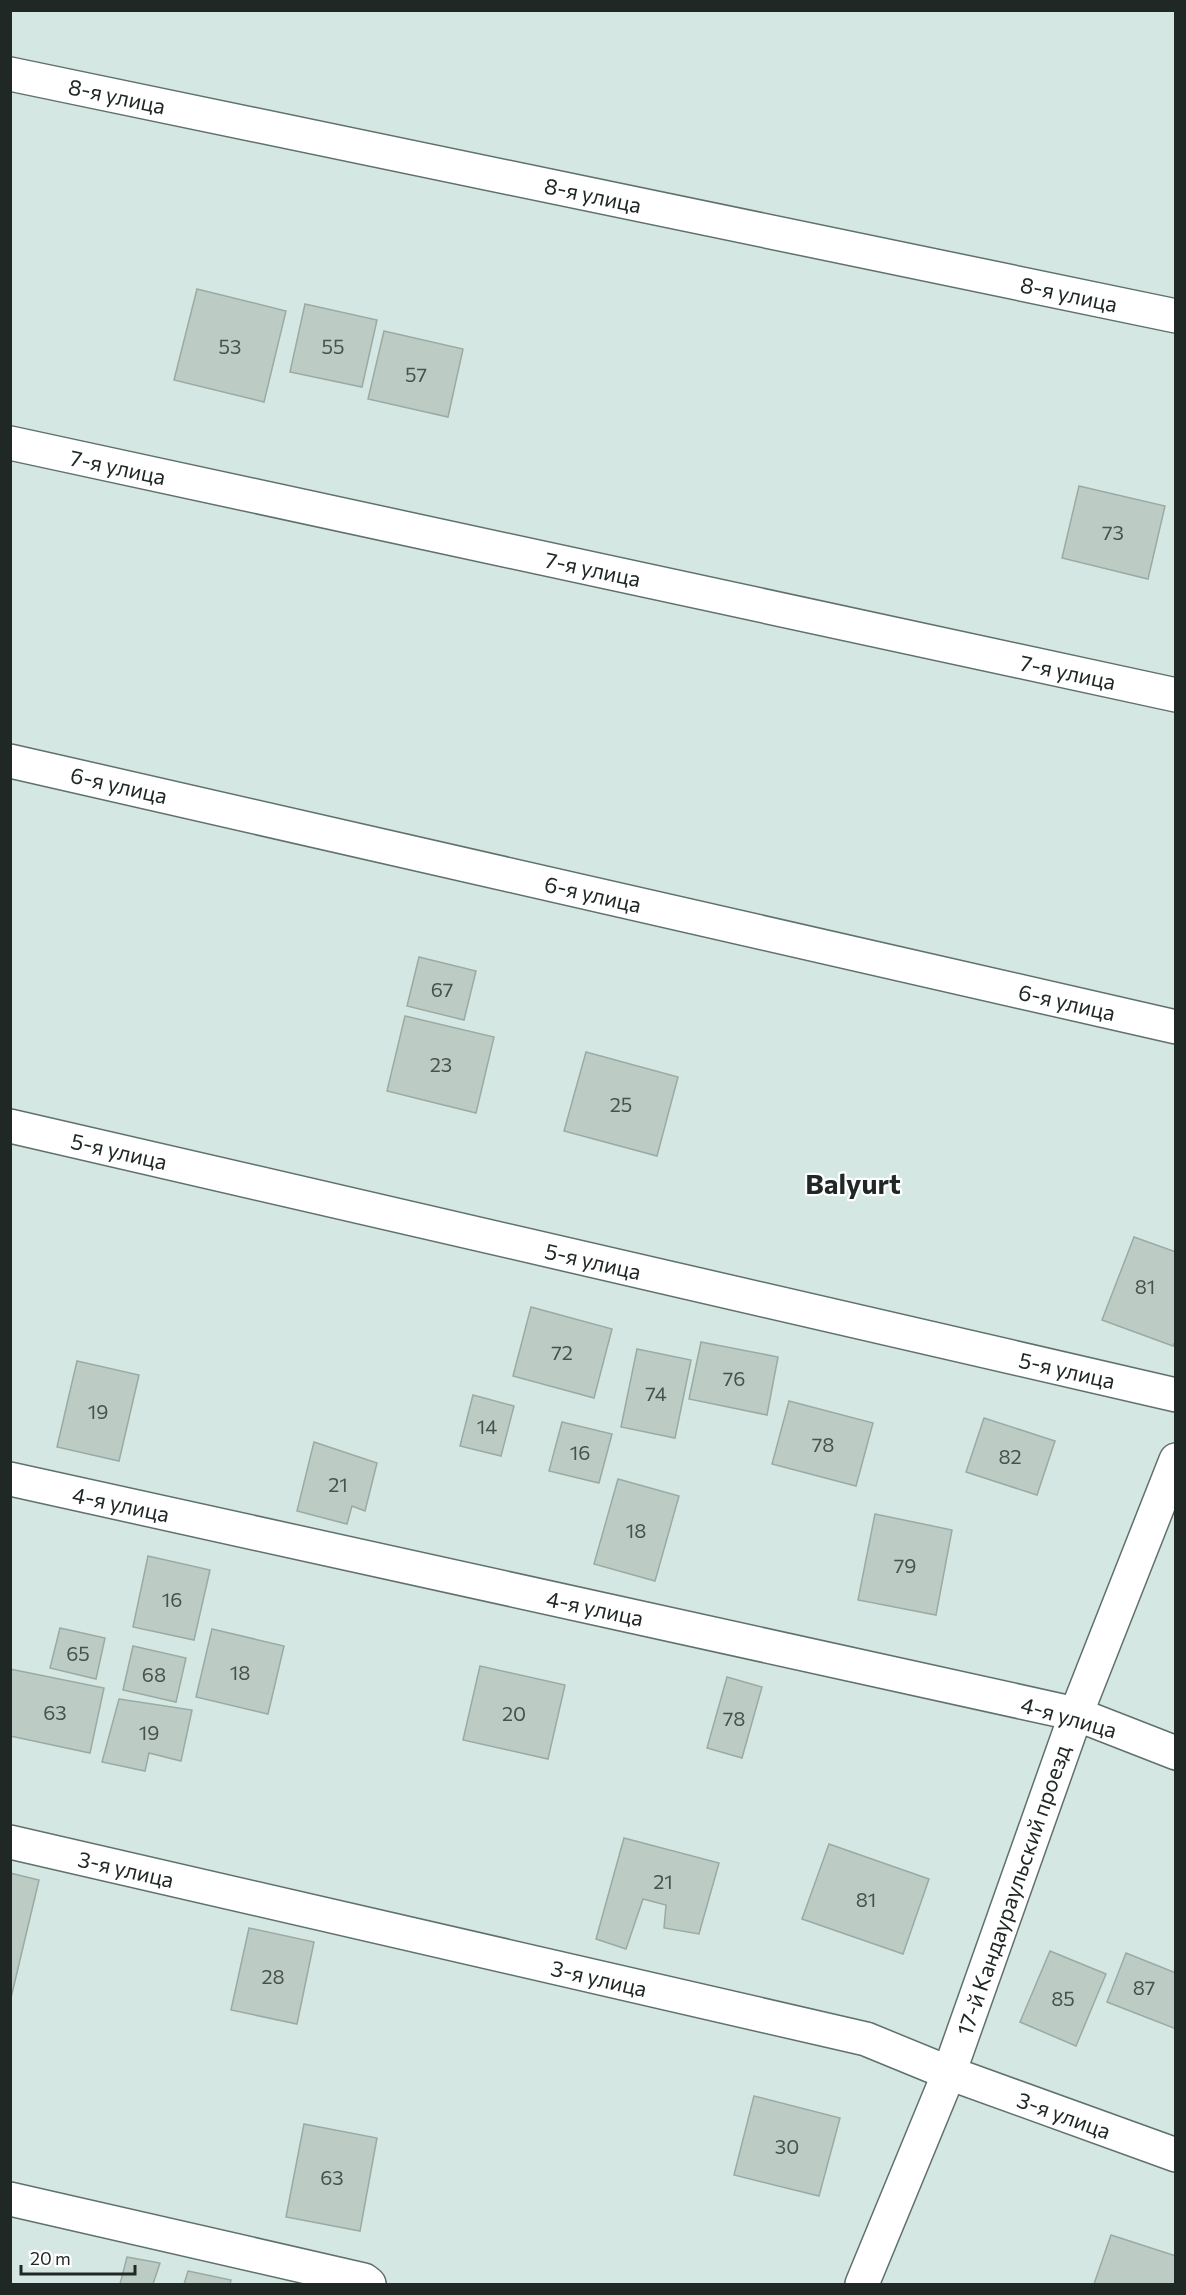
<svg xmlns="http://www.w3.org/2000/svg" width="1186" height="2295" font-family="Commissioner,sans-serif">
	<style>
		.building { fill: #bcccc4; stroke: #9baaa2; stroke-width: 1.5 }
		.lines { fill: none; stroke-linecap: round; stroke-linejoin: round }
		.minor-casing { stroke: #5f706d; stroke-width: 36 }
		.minor { stroke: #fff; stroke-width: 33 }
		.labels { text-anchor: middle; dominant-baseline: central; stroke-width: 4.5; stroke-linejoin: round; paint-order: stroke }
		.number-label { font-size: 20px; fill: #47514e }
		.street-label { font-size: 22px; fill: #202826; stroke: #fff }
		.district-label { font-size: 28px; font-weight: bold; fill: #202826; stroke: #fff }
	</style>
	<rect width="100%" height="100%" fill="#d4e7e3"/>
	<g class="building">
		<path d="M197 289 286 311 264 402 174 380Z"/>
		<path d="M305 304 377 320 362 387 290 372Z"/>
		<path d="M384 331 463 349 448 417 368 399Z"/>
		<path d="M1079 486 1165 506 1148 579 1062 558Z"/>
		<path d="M419 957 476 971 464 1020 407 1006Z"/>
		<path d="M405 1016 494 1037 476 1113 387 1091Z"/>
		<path d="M586 1052 678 1077 657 1156 564 1131Z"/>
		<path d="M1134 1237 1176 1252V1339L1173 1346 1102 1320Z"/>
		<path d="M531 1307 612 1329 594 1398 513 1376Z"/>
		<path d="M701 1342 778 1357 767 1415 689 1399Z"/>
		<path d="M637 1349 691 1360 675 1438 621 1427Z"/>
		<path d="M77 1361 139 1375 119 1461 57 1447Z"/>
		<path d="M473 1395 514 1406 501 1456 460 1446Z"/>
		<path d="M789 1401 873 1423 856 1486 772 1464Z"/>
		<path d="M984 1418 1055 1441 1037 1495 966 1472Z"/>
		<path d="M562 1422 612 1434 599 1483 549 1471Z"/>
		<path d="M314 1442 377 1463 365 1511 352 1506 347 1524 297 1511Z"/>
		<path d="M618 1479 679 1496 655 1581 594 1564Z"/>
		<path d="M875 1514 952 1530 936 1615 858 1600Z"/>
		<path d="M148 1556 210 1570 194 1640 133 1627Z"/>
		<path d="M60 1628 105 1638 96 1679 50 1668Z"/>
		<path d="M212 1629 284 1646 268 1714 196 1697Z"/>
		<path d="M133 1646 186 1658 176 1702 123 1690Z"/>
		<path d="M480 1666 565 1685 548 1759 463 1740Z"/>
		<path d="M10 1669 104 1688 90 1753 10 1736Z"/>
		<path d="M727 1677 762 1687 742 1758 707 1748Z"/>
		<path d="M119 1699 192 1710 181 1761 149 1753 145 1771 102 1762Z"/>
		<path d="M624 1838 719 1863 699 1934 664 1928 666 1905 643 1899 626 1949 596 1939Z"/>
		<path d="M829 1844 929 1879 903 1954 802 1919Z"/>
		<path d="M10 1873 39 1880 10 2002Z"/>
		<path d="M249 1928 314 1942 297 2024 231 2010Z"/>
		<path d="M1050 1951 1106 1974 1076 2046 1020 2022Z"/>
		<path d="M1126 1953 1176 1973V2029L1107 2002Z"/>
		<path d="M754 2096 840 2118 819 2196 734 2175Z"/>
		<path d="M304 2124 377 2138 360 2231 286 2217Z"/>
		<path d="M1111 2235 1176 2256V2284H1094Z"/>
		<path d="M127 2257 160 2263 153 2284H120Z"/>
		<path d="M188 2271 231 2280 230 2284H184Z"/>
	</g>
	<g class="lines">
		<defs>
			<g id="minor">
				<path d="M10 74 1176 316"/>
				<path d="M10 443 1176 695"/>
				<path d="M10 761 1176 1027"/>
				<path d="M10 1126 1176 1395"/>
				<path d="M10 1479 1076 1714 1176 1753"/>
				<path d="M10 1842 866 2039 949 2073 1176 2155"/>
				<path d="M10 2199 364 2280 369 2284"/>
				<path d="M862 2284 949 2073 1076 1714 1176 1460"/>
			</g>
		</defs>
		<use href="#minor" class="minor-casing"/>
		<use href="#minor" class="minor"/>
	</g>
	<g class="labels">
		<g class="number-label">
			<text x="230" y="346">53</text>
			<text x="333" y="346">55</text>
			<text x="416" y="374">57</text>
			<text x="1113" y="532">73</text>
			<text x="442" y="989">67</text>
			<text x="441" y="1064">23</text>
			<text x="621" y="1104">25</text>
			<text x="1145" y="1286">81</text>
			<text x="562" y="1352">72</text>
			<text x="734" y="1378">76</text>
			<text x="656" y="1393">74</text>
			<text x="98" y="1411">19</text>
			<text x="487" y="1426">14</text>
			<text x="823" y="1444">78</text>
			<text x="580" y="1452">16</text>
			<text x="1010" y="1456">82</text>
			<text x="338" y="1484">21</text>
			<text x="636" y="1530">18</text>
			<text x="905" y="1565">79</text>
			<text x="172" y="1599">16</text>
			<text x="78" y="1653">65</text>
			<text x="240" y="1672">18</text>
			<text x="154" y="1674">68</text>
			<text x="55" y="1712">63</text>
			<text x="514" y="1713">20</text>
			<text x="734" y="1718">78</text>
			<text x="149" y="1732">19</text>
			<text x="663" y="1881">21</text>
			<text x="866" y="1899">81</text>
			<text x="273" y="1976">28</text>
			<text x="1144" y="1987">87</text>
			<text x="1063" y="1998">85</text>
			<text x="787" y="2146">30</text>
			<text x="332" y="2177">63</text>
		</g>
		<g class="street-label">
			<text transform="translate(117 96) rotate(12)">8-я улица</text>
			<text transform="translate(593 195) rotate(12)">8-я улица</text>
			<text transform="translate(1069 294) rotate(12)">8-я улица</text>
			<text transform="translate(118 467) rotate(12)">7-я улица</text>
			<text transform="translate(593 569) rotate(12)">7-я улица</text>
			<text transform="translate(1068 672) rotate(12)">7-я улица</text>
			<text transform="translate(119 785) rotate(13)">6-я улица</text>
			<text transform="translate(593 894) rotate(13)">6-я улица</text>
			<text transform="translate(1067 1002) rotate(13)">6-я улица</text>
			<text transform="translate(119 1151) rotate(13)">5-я улица</text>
			<text transform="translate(593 1261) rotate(13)">5-я улица</text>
			<text transform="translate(1067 1370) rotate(13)">5-я улица</text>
			<text transform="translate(121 1504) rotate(12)">4-я улица</text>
			<text transform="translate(595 1608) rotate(12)">4-я улица</text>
			<text transform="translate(1069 1717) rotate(16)">4-я улица</text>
			<text transform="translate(126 1869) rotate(13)">3-я улица</text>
			<text transform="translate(1013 1890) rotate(-71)">17-й Кандаураульский проезд</text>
			<text transform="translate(599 1978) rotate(13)">3-я улица</text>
			<text transform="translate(1064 2115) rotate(20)">3-я улица</text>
		</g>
		<g class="district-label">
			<text x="853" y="1183">Balyurt</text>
		</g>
	</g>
	<rect width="1186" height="2295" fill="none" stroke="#202826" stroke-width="24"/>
	<path d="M21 2265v9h114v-9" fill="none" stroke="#202826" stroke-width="3"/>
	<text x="30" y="2265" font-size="18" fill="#202826" stroke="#ffffff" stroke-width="4.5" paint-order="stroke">20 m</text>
</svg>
